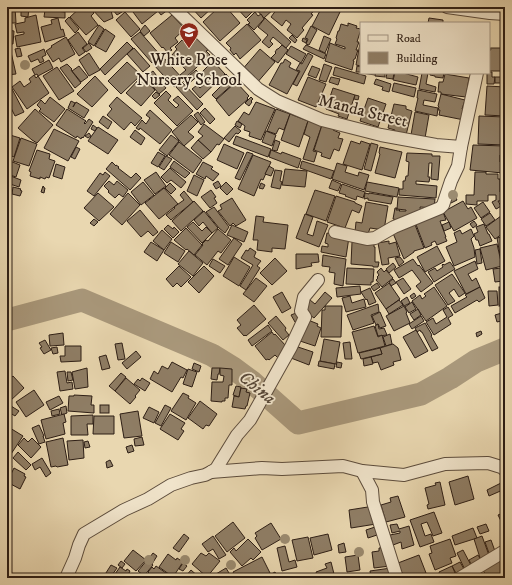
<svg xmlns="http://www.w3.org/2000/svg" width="512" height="585" font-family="'IM FELL DW Pica',serif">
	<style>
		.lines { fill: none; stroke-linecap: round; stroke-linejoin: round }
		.stream { stroke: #776752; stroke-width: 4 }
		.river { stroke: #a9987b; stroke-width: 23 }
		.building { fill: #8f7e66; stroke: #2d1e15 }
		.street-casing { stroke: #5c4c3c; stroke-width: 14 }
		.street { stroke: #f1e5cc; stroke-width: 12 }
		.tree { fill: #9b8b70 }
		.labels { text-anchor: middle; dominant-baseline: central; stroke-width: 3.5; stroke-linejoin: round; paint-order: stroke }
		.poi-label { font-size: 17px; fill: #2d1e15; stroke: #f1e5cc }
		.street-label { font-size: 17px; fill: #2d1e15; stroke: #f1e5cc }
		.water-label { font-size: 18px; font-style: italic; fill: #584939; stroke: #f1e5cc }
	</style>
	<rect width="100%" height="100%" fill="#e9d7b0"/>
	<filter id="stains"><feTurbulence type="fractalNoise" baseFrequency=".005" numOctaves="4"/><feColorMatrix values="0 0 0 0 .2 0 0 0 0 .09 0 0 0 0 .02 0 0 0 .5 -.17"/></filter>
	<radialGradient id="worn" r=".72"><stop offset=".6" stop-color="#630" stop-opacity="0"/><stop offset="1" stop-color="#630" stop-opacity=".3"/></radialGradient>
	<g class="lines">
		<path class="stream" d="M7 128 10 132 7 138"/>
		<path class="river" d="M7 320 82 300 212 355 233 368 252 382 298 423 421 394 450 378 476 361 505 349"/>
	</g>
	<g class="building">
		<path d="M7 7H15L16 23H7Z"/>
		<path d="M21 7H29L28 17 21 16Z"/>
		<path d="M81 7H89L94 13 91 16 98 25 86 35 70 17Z"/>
		<path d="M90 7H110L113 18 104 22Z"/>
		<path d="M116 7H117L122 12 117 15 113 10Z"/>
		<path d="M119 7H128L123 11Z"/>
		<path d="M131 7H167L169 9 161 15 158 11 142 24 130 8Z"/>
		<path d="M191 7H213L201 18Z"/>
		<path d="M219 7H226L240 23 220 41 203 22Z"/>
		<path d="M236 7H250L253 11 246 18Z"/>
		<path d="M254 7H276L264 18Z"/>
		<path d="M281 7H317L311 14 313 15 302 28 304 30 297 38 287 30 291 24 286 20 282 26 271 17 277 9 279 10Z"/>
		<path d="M322 7H330L340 12 329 35 312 26Z"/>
		<path d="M45 10 65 12V18L44 17Z"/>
		<path d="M125 12 140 29 131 37 116 20Z"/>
		<path d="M255 12 258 16 261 14 264 19 254 30 248 24 250 23 247 20Z"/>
		<path d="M36 15 41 42 17 47 15 36 24 34V32L17 33 15 24 25 22V18Z"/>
		<path d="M172 15 185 29 175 38 178 42 170 48 172 50 168 53 163 47 162 48 150 33Z"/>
		<path d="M69 17 79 29 75 33 65 21Z"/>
		<path d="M58 18 61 30 63 29 65 36 45 42 41 27 52 24 51 20Z"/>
		<path d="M265 18 291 42 286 48 273 37 270 41 273 44 269 48 262 42 268 35 258 27Z"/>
		<path d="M429 18 443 20V23H428Z"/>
		<path d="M348 23 357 26 356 28 361 29 357 42H359L356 50H358L355 59H354L353 61H354L352 70 325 61 330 43 345 49V47L335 44 337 39 336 38 338 31H339L341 24 348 26Z"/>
		<path d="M247 24 261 40 240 59 236 53 234 55 230 50 231 48 226 43Z"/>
		<path d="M99 25 104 29 94 46 88 42Z"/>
		<path d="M145 25 150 31 144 36 140 31Z"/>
		<path d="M7 26V30L14 31 13 44H7Z"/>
		<path d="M311 26 317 30 309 45 306 44 308 39 305 38Z"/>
		<path d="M105 29 115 36 106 52 95 46Z"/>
		<path d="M78 32 87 44 82 48 85 52 79 56 68 40Z"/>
		<path d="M140 32 161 56 152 63 131 39Z"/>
		<path d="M194 35 208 50 206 51 210 55 184 79 180 75 186 70 172 55 177 49 175 47 182 40 185 43Z"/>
		<path d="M292 35 297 40 295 43 289 38Z"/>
		<path d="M324 36 331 39 325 53 319 50Z"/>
		<path d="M66 37 75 54 61 62 59 58 53 62 46 51 52 47 51 46Z"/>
		<path d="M303 38 307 40 306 43 302 41Z"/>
		<path d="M127 42 133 48 105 75 100 69Z"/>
		<path d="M89 43 92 48 86 52 83 48Z"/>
		<path d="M360 43H361V66L356 65Z"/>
		<path d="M282 45 288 50 278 63 271 58 276 53 275 52 277 49H278Z"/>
		<path d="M306 45 326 54 324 59 303 49Z"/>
		<path d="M291 46 306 54 301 63 286 54Z"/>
		<path d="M20 48 22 56 17 57 15 49Z"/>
		<path d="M134 48 150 66 143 72 127 54Z"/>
		<path d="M490 48H505V71H489V50H491Z"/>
		<path d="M44 49 46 55 42 57 44 61 40 63 38 59 31 62 28 56Z"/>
		<path d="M260 49 275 62 256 84 241 71Z"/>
		<path d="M11 52 16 74 7 75V53Z"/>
		<path d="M89 53 100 70 89 76 79 60Z"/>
		<path d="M308 53 313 56 297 86 293 84 300 71 296 70 300 63 302 64Z"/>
		<path d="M162 56 183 79 174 87 153 64Z"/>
		<path d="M285 59 291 63 289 67 299 72 287 94 269 85 281 63H283Z"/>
		<path d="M49 60 53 68 38 76 37 74 35 75 32 69Z"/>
		<path d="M213 61 225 74 200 98 192 89 197 85 200 88 208 81 201 73Z"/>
		<path d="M127 62 141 75 121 94 108 81Z"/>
		<path d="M67 64 72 69 71 70 81 83 75 88 60 68Z"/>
		<path d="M324 64 332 67 326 82 319 80Z"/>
		<path d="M79 66 88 77 81 82 72 71Z"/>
		<path d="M312 66 320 69 316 78 308 75Z"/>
		<path d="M357 66 361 67V72H356Z"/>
		<path d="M57 67 74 91 59 100 43 76Z"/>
		<path d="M335 67 366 76 364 84 333 75Z"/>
		<path d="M196 70 200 74 187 85 183 81Z"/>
		<path d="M153 71 166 88 159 94 145 77Z"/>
		<path d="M489 72H492V77H495L494 84H487V73Z"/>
		<path d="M362 73H376L375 75Z"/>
		<path d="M376 73H385V77L375 76Z"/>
		<path d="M387 73H394L393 79 386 78Z"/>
		<path d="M395 73H403L418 77 416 85 393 80Z"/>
		<path d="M422 73H428L426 84 436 87 435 92 419 89Z"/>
		<path d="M430 73H444L443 78 435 77V76L430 75Z"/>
		<path d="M226 74 234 83 216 99 212 95 222 85 218 82Z"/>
		<path d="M445 74 469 78 466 97 441 94V92H438L439 82H443Z"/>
		<path d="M34 75 36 78 38 76 49 93 27 109 12 87 20 81 24 87 31 82 29 79Z"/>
		<path d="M95 76 108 90 92 107 77 94Z"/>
		<path d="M141 77 155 90 141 106 126 93Z"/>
		<path d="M308 77 326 84 316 107 298 100Z"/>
		<path d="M331 77 340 79 338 85 329 82Z"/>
		<rect x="495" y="77" width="10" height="6"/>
		<path d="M376 79 391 84 389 92 382 90 383 87 374 84Z"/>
		<path d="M182 82 203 104 197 110 176 87Z"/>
		<path d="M236 82 249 96 247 98 248 99 229 116 216 100Z"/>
		<path d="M394 83 416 88 414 97 392 91Z"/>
		<path d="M487 86 505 87V116L485 115Z"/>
		<path d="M333 88 355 95 347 119 338 116 339 114 326 109Z"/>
		<path d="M12 89 24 112 15 116 7 100V91Z"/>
		<path d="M418 90 437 94 435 102 424 100 423 105 438 108 437 116 415 111 418 98H417Z"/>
		<path d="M166 91 171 96 168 100 176 108 179 105 173 100 178 96 193 111 177 126 154 103Z"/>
		<path d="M156 92 160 95 155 99 152 96Z"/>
		<path d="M441 94 465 100 462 109 466 110 464 120 439 115 440 110H438L439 107 438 106Z"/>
		<path d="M355 95 359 96 358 100 354 99Z"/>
		<path d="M50 97 65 109 54 122 39 111 41 109 37 105 41 100 45 104Z"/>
		<path d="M117 97 142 118 135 126 131 122 124 130 107 115 112 109 109 106Z"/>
		<path d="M251 97 253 99 251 101 252 102 249 106 245 103Z"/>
		<path d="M368 98 386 104 378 127 360 121Z"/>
		<path d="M71 101 75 103 73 107 76 102 89 110 84 118 68 108Z"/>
		<path d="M256 102 275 109 261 140 249 136 250 132 244 130 245 126 238 121 244 112 249 115Z"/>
		<path d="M394 104 406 106V109L412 111 406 135 394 132 395 130 388 128Z"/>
		<path d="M205 108 215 119 210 124 200 113Z"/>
		<path d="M35 109 53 125 37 143 32 140 18 128Z"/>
		<path d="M67 109 86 121 84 123 85 124 89 119 93 122 83 138 82 137 81 139 77 136 76 138 56 125Z"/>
		<path d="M276 109 290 114 284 130 279 128 276 134 267 131Z"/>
		<path d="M150 110 172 130 160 144 140 128 139 130 136 128 142 120 146 124 150 118 146 115Z"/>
		<path d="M198 112 205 122 201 125 194 115Z"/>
		<path d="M415 112 429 115 425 138 411 135Z"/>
		<path d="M290 114 308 121 299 147 281 140Z"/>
		<path d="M191 115 198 122 188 132 194 137 184 146 172 132Z"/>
		<path d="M103 116 112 122 108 129 99 122Z"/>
		<path d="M479 116 505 117V145L478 144Z"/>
		<path d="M237 121 242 124 240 128 235 125Z"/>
		<path d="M308 121 322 125 313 151 317 152 314 162 303 159 310 137 304 134Z"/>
		<path d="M204 124 224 139 219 145 217 144 211 152 198 140 203 136 198 132Z"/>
		<path d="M93 125 97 128 95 131 91 129Z"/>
		<path d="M322 125 334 129 333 130 340 133 338 138 343 139 339 151 334 149 330 159 321 156 322 153 314 150Z"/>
		<path d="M235 126 241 131 238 134 236 133 229 142 224 138Z"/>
		<path d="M98 127 118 140 108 154 88 141Z"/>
		<path d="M54 129 79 141 68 161 44 148Z"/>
		<path d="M135 130 145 138 141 145 130 137Z"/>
		<path d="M266 131 276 135 272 146 262 142Z"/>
		<path d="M89 133 91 136 88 138 85 136Z"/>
		<path d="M10 135 20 138 14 157 7 154V142Z"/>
		<path d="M171 135 179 141 167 156 159 150Z"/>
		<path d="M236 136 271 149 268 157 233 144Z"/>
		<path d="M21 138 37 144 29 166 13 161Z"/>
		<path d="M198 140 211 152 203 159 191 148Z"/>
		<path d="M275 140 280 142 277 151 272 150Z"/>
		<path d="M351 141 360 144 361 141 370 144 362 170 343 164Z"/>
		<path d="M179 142 202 160 193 173 169 155Z"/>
		<path d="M371 143 378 145 371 171 364 169Z"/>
		<path d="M224 144 244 153 237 169 217 160Z"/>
		<path d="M473 145 505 146V156L500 155V162L505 163 503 173 470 170Z"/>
		<path d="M76 147 80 149 75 159 71 157Z"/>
		<path d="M380 147 402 152 395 178 375 173 380 154 379 153Z"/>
		<path d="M37 150 50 154 49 159 55 161 49 178 46 177 45 179 40 177V179L30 176 31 172 29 171Z"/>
		<path d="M271 150 281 154 282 152 301 159 298 168 269 157Z"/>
		<path d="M158 152 165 156 158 167 151 163Z"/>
		<path d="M247 152 253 154 240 180 235 178Z"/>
		<path d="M407 153 432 154V156H440L438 180 431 179 432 163H429L428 177H430L429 182 416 181V184L437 186 436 198 399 195V189H403V181H405L406 176H408L409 162 406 161Z"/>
		<path d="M253 155 271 162 263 180 261 179 254 196 238 189Z"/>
		<path d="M166 156 172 159 164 170 159 167Z"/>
		<path d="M10 161 20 165 16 177 7 174V170Z"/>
		<path d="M174 161 190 173 185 178 170 167Z"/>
		<path d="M302 161 334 171 331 179 300 168Z"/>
		<path d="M112 162 116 166V165L119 167 118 168 131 178 136 173 141 178 130 190 106 169Z"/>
		<path d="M203 162 213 167 211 169 219 174 213 181 206 176 205 179 196 174Z"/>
		<path d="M337 163 347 166 345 172 358 176 359 172 369 175 364 190 332 179Z"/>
		<path d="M56 164 65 167 62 179 53 176Z"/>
		<path d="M269 166 274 169 271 176 265 174Z"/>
		<path d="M170 168 186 182 181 188 171 180 167 183 161 177Z"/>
		<path d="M285 169 307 171 305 187 282 185Z"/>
		<path d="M275 170 282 171 280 181 282 182 280 189 271 187Z"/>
		<path d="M105 172 110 176 94 196 87 191 100 173 103 175Z"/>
		<path d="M156 172 166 186 155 194 144 180Z"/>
		<path d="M475 172H486V174H498V179H500V192H501V198H503V201H498L501 206 498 208 496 209 492 202 496 200V195H488V201H477V205L466 204V195H474Z"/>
		<path d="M503 174H505V181L502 180Z"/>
		<path d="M8 175 21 180 19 187 7 183Z"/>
		<path d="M194 175 204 180 197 196 187 191Z"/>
		<path d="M332 180 341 184 338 191 329 188Z"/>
		<path d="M109 181 114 185 117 181 128 190 123 197 119 194 115 198 108 192 109 191 104 186Z"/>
		<path d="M218 181 221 186 216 189 213 184Z"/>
		<path d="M143 182 154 195 141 205 131 192Z"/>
		<path d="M226 182 233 189 227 195 220 188Z"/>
		<path d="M367 182 399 188 397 197 365 191Z"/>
		<path d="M170 183 176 189 171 194 165 188Z"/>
		<path d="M261 183 265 185 263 189 259 188Z"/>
		<path d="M342 184 365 192 363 198 357 196 356 200 345 196 346 195 339 193Z"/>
		<path d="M43 186 44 187V188H45L44 193 41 192Z"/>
		<path d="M13 187 21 189 20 190 22 191 20 196 12 194Z"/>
		<path d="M164 188 178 204 159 219 145 203Z"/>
		<path d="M502 188H505V198L501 197Z"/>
		<path d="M211 190 216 197 214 198 217 203 210 208 201 197Z"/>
		<path d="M315 190 335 196 326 221 306 214Z"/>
		<path d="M184 191 193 202 171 220 166 215 175 208 174 207 181 202 184 200 180 195Z"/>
		<path d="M98 193 114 207 99 221 84 208Z"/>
		<path d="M128 193 140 205 122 225 110 214Z"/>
		<path d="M365 193 369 194V193L393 197 391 204 368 200V198L364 199Z"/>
		<path d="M454 194 457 200 451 203 448 198Z"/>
		<path d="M336 196 355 202V203L362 206 359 213 352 210 345 228 327 222Z"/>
		<path d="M398 197 435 199 434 208 420 207 421 214 398 220 393 219 395 208H397L396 210H400L399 211H406V210L397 209Z"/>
		<path d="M232 198 246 220 236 226 233 223 230 226 218 211 222 209 220 205Z"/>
		<path d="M194 201 203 211 181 231 172 221Z"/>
		<path d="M463 201 468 209 471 207 477 218 454 231 443 212Z"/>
		<path d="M366 202 388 206 384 230 370 228 368 234 355 232 356 222 362 223Z"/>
		<path d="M483 202 490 212 481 218 474 208Z"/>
		<path d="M214 207 229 227 225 233 219 228 206 212Z"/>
		<path d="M140 210 158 232 153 236 148 231 141 237 127 221Z"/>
		<path d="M204 211 218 228 212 233 203 222 199 226 194 220Z"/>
		<path d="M443 212 446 220 440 221 446 237H445L447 241 437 245 435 241 431 243 432 245 425 248 415 222Z"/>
		<path d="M490 213 495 220 486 226 481 219Z"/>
		<path d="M505 213V232L495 239 486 227Z"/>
		<path d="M305 214 313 217 307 234 313 236 317 221 328 225 319 247 296 238Z"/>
		<rect x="7" y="216" width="3" height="9"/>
		<path d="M256 216 264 217 263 222 288 225 285 249 272 248V252L257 250 258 240H253Z"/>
		<path d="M94 219 98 222 94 226 90 223Z"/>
		<path d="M474 221 477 225 473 228 470 224Z"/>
		<path d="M193 222 202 231 206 227 212 233 202 243 187 227Z"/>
		<path d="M414 222 424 248 414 251V252L404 259 392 231Z"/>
		<path d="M449 222 451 228 444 231 442 225Z"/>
		<path d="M484 224 488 234H489L492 241 480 246 478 240H476L474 234 478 232 476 227Z"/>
		<path d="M168 225 173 229 174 227 179 232 173 238 164 229Z"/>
		<path d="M232 225 248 232 244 242 227 235Z"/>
		<path d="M186 228 202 245 194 255 187 249 186 250 174 240Z"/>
		<path d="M218 229 231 240 221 253 218 251 207 265 195 255 203 245 202 244 206 240 208 241Z"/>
		<path d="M471 229 474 236 471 239 474 248 475 257 454 266 446 247 457 242 454 233 460 230 462 234Z"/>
		<path d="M162 230 172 239 164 250 153 241Z"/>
		<path d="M327 233 349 237 346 257 321 252 322 246 328 247V244L325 243Z"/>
		<path d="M505 236V254L500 255 497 238Z"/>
		<path d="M234 238 242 244 228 265 219 259Z"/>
		<path d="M389 241V244L396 242 400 256 388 258 389 264 382 265 378 243Z"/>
		<path d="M151 242 164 250 157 261 144 252Z"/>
		<path d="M171 242 185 251 178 262 164 253Z"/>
		<path d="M352 242 374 244V247H375V262H379L378 267H373V266L351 264Z"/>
		<path d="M497 244 502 266 486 270 480 248Z"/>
		<path d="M437 246 445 261 425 272 417 257Z"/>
		<path d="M250 248 256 252 254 257 261 261 257 266 260 268 246 290 240 286 253 265 241 258 246 250 248 251Z"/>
		<path d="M480 249 482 263 477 264 475 250Z"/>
		<path d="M189 251 203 263 193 276 178 264Z"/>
		<path d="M296 254H318L319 262 311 263 312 266 296 269Z"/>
		<path d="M323 255 346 259 343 286 334 284 335 273 329 272 330 267 322 266Z"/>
		<path d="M234 257 250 267 239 286 223 276Z"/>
		<path d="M400 257 404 262 399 266 395 258Z"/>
		<path d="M275 258 287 271 272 285 260 273Z"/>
		<path d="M213 259 225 266 220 273 209 266Z"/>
		<path d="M413 259 418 266 419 265 433 283 421 292 416 286 421 282 412 270 399 278 394 270Z"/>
		<path d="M475 261 478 269 468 274 472 281 476 278 480 287 466 294 454 271Z"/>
		<path d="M450 262 455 269 434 282 428 272 435 268 437 271 443 267 442 265 443 264 444 265Z"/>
		<path d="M393 263 396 267 389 273 386 269Z"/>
		<path d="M179 266 191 277 181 287 177 283 173 287 166 279Z"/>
		<path d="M204 266 214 276 199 293 188 282Z"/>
		<path d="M347 268 374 269 373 282H371V285L346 284Z"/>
		<path d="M381 268 384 272 386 270 393 278 382 287 376 280 378 278 377 277 379 275 377 272Z"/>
		<path d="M501 268 503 281 495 282 493 269Z"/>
		<rect x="504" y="272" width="1" height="14"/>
		<path d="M452 274 465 293 459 297 454 289 449 293 455 301 448 305 435 285Z"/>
		<path d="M256 278 267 286 254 302 243 294Z"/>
		<path d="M403 278 411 289 404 294 396 282Z"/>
		<path d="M393 279 396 283 391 286 389 282Z"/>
		<path d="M377 283 380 287 374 291 371 287Z"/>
		<path d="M389 283 400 299 386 309 375 293Z"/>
		<path d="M360 286 361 294 337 297 336 288Z"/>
		<path d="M434 287 447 306 426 321 412 301 420 295 422 299 426 296 424 294Z"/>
		<path d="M480 287 485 298 479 302 477 300 455 313 451 306 467 297 465 295Z"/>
		<rect x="499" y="287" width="6" height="19"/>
		<path d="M370 288 376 302 369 305 367 299 366 300 361 292Z"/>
		<path d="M488 291H497L498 305 489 306Z"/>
		<path d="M282 292 291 308 282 313 273 297Z"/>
		<path d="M325 292 332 298 314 318 302 309 310 300 315 304Z"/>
		<path d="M414 293 416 296 412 299 410 296Z"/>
		<path d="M350 296 352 303 364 299 366 307 346 312 342 298Z"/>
		<path d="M407 297 410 303 404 306 401 301Z"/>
		<path d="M399 300 403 305 389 314 386 309Z"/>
		<path d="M412 302 416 309 409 313 405 307Z"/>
		<path d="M378 304 379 312 371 315 374 323 353 330 347 315Z"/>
		<path d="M254 305 266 319 246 336 245 335 244 336 237 328 241 325 237 320Z"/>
		<path d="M325 306H342L341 337H321L322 310H325Z"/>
		<path d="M404 306 407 312 406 313 410 323 394 331 386 316Z"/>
		<path d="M448 307 453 315 448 318 451 324 434 335 426 322 433 318 436 324 447 317 443 310Z"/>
		<path d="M418 309 421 315 414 320 410 314Z"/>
		<path d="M380 312 386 326 380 328 378 324 376 325 372 316Z"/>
		<path d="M505 312V320L497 322 495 315Z"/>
		<path d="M296 313 300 319 295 322 291 315Z"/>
		<path d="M276 316 286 328 285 330 289 335 283 340 268 323Z"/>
		<path d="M421 316 424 321 412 329 409 324Z"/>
		<path d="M308 320 318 324 317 326 321 328 315 346 297 340Z"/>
		<path d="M425 323 432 335 431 336 438 348 432 351 422 332H421L420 330 417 332 415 328Z"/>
		<path d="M378 324 379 329 384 328 387 335 378 336 375 326Z"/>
		<path d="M268 325 272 331 252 346 248 340Z"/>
		<path d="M374 326 378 337 382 335 385 346 358 353 352 332Z"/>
		<path d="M416 330 428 351 415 358 403 337Z"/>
		<path d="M481 331 482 334 477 337 476 333Z"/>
		<path d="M272 332 274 335 275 334 286 346 279 359 275 355 269 360 268 359 266 360 255 346Z"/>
		<path d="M63 333 64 345 50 346 49 335Z"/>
		<path d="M390 334 392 344 386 346 383 337Z"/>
		<path d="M324 339 340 342 336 364 320 361Z"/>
		<path d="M45 340 51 350 44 354 40 348 42 347 39 343Z"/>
		<path d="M350 342 352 359H345L343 343Z"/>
		<path d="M122 343 125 359 118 360 115 344Z"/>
		<path d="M393 344 398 348 401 360 393 362 394 365 381 370 378 362 373 363 371 357 382 354 380 348Z"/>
		<path d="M65 346H81V361L61 362 60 356H65Z"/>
		<path d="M295 346 313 352 309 365 291 358Z"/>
		<path d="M57 347 58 353 53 354 51 348Z"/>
		<path d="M380 348 382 354 361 359 359 353Z"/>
		<path d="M136 351 141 357 127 369 122 363Z"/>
		<path d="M106 355 110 368 102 370 99 357Z"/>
		<path d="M371 357 373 364 364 366 363 359Z"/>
		<path d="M319 361 335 364 334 369 318 366Z"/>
		<path d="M172 362 187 370 183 378 181 377 172 392 150 379 154 371 158 374 162 366 168 369Z"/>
		<path d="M337 362 342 363 341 368 336 367Z"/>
		<path d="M194 363 201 366 199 372 192 369Z"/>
		<path d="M87 368 88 387 75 389 72 372Z"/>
		<path d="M212 368H220L219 374H218L217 380 211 379Z"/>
		<path d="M220 368 232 369V385H229L228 398H225V401H222V402L211 401 212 382H223L224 376 220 375Z"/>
		<path d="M188 369 197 372 192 387 183 384Z"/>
		<path d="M65 371 67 383 72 382 73 389 60 391 57 372Z"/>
		<path d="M67 372H71L73 380 68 381Z"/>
		<path d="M121 373 126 377 115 391 109 386Z"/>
		<path d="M13 376 24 388 10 401 7 399V381Z"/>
		<path d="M126 378 140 390 135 396 136 397 130 404 115 391Z"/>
		<path d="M142 378 150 383 145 391 134 384 138 379 140 381Z"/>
		<path d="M236 386 241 387 239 397 233 395Z"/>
		<path d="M241 388 247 389 246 392 250 393 247 406H246L245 409 232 407 234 396 239 397Z"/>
		<path d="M34 390 44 405 26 417 16 402Z"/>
		<path d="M183 393 189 396 188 398 196 403 186 420 171 411Z"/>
		<path d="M74 395 92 396 91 405H94V413L68 411 69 396H74Z"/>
		<path d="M59 396 63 403 50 410 46 402Z"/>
		<path d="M200 401 217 414 209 426 206 425 203 429 188 418Z"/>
		<rect x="100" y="405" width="9" height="8"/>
		<path d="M165 405 171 408 161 426 155 423Z"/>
		<path d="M11 406 19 411 15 416 7 411Z"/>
		<path d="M66 406 67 413 62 415 60 408Z"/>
		<path d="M149 407 159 412 154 423 143 418Z"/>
		<path d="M59 409 60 414 52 416 51 411Z"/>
		<path d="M138 411 142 436 124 438 120 414Z"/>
		<path d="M64 414 66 422 63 423 65 434 46 439 41 420Z"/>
		<path d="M170 414 185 423 181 429 184 431 178 440 160 429Z"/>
		<path d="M93 415V424H87L88 435H71V416Z"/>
		<path d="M94 416H114V434H93Z"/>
		<path d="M39 425 44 436H43L45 442 39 444 32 428Z"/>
		<path d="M10 428 23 436 9 457 7 455V449L8 448 7 447V433Z"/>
		<path d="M142 437 144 445 135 446 134 439Z"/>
		<path d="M24 438 28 442 32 438 41 447 31 458 18 445Z"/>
		<path d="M63 438 68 465 57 467 56 466 51 467 46 442Z"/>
		<path d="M83 440 84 458 69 460 67 441Z"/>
		<path d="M88 441 90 447 85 448 84 442Z"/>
		<path d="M132 445 134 451 128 453 126 447Z"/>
		<path d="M18 452 31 465 26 470 13 458Z"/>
		<path d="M42 458 51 473 46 477 40 467 35 470 32 464Z"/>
		<path d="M110 460 113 466 107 468 106 462Z"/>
		<path d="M7 463 12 466 7 474Z"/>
		<path d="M14 468 25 474 24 476 26 477 20 489 7 482Z"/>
		<path d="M468 476 474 499 455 505 449 482Z"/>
		<path d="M505 481V489L489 496 487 490Z"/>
		<path d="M440 482 445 505 428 509 427 505 429 504 425 488 436 485 435 483Z"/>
		<path d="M398 496 405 517 386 522 381 505 391 502 390 498Z"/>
		<path d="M374 506 376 524 351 528 349 510Z"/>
		<path d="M434 512 442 533 433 536 427 522 421 524 425 536 431 534 434 542 420 547 410 520Z"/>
		<path d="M505 512V529L498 515Z"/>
		<path d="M233 522 245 538 227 552 215 536Z"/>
		<path d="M271 523 281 539 262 550 255 538 257 536 255 533Z"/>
		<path d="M397 524 399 529 409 526 414 545 402 549 401 542 393 545 390 535 400 533V531L392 533 390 525Z"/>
		<path d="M486 524 489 531 480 534 477 527Z"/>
		<path d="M375 527 377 535 368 538 366 530Z"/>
		<path d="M473 528 477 538 455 545 452 536Z"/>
		<path d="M184 534 189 538 179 552 173 548Z"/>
		<path d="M328 534 332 550 314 555 310 538Z"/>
		<path d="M213 536 226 555 219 559 213 549 208 552 202 544Z"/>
		<path d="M482 536 490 558 481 561 474 539Z"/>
		<path d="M308 537 313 558 297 561 292 540Z"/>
		<path d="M248 539 261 552 253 560 251 558 242 566 230 552 234 548 236 551Z"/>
		<path d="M450 539 456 556 450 558 452 563 435 570 429 554 432 553 430 546Z"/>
		<path d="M491 540 496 554 490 556 485 542Z"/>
		<path d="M344 543 346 552 339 553 338 545Z"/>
		<path d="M285 546 289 562 295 560 297 567 282 571 277 548Z"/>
		<path d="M387 547 390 566 374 568 372 552 379 551V548Z"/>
		<path d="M133 550 146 560 136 571 124 561Z"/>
		<path d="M463 550 473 569 466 572 457 553Z"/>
		<path d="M153 553 157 556 152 564 147 561Z"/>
		<path d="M201 553 206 556 209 553 220 561 207 577 192 564Z"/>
		<path d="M505 553V574L497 578H487L481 566Z"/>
		<path d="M168 554 176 560 177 558 183 562 173 577 159 567Z"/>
		<path d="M358 555 360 570 347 572 345 557Z"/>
		<path d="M419 555 426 573 413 578H404L398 563Z"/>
		<path d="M478 555 482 562 473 568 469 560Z"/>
		<path d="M262 557 270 573 261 578H236L233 572Z"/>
		<path d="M147 560 153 565 144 576 138 571Z"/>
		<path d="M121 561 125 564 122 568 118 565Z"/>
		<path d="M331 562 335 578H318L316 572 327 568 325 564Z"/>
		<path d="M460 562 464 569 456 573 452 566Z"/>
		<path d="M183 563 187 566 183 571 179 569Z"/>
		<path d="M111 565 117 568 110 578H108L104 576Z"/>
		<path d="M156 566 173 578H147L150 574 148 572 152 567 154 569Z"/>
		<path d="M452 566 455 573 452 574 454 576 450 578H441L439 572Z"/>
		<path d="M120 567 126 571 127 569 130 571 129 573 134 576 132 578H112Z"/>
		<path d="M226 568 232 578H219L216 574Z"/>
		<path d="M391 568 392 575 371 578 370 571Z"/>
		<path d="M480 569 484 578H476L473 572Z"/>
		<path d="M191 570 200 578H186L185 577Z"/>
		<path d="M275 572 278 578H264Z"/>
		<path d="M202 574 207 578H206L200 577Z"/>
	</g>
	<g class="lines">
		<defs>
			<g id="street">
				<path d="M173 7 258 89 277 101 322 120 381 135 436 145 461 147"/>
				<path d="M447 7 490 13 505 14"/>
				<path d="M335 232 367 239 375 238 394 227 440 208 443 205 451 181 458 166 461 147 477 73"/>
				<path d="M362 471 372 490 373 502 397 578"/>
				<path d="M211 472 262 468 282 469 343 466 362 471 404 475 445 464 488 463 501 467 505 470"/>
				<path d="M66 578 75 558 79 545 84 534 124 510 148 499 171 485 191 478 205 475 211 472 216 469 237 435 250 420 291 347 305 317 301 311 304 297 318 280"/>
				<path d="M460 578 503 552 505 551"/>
			</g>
		</defs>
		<use href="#street" class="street-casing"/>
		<use href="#street" class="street"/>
	</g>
	<g class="tree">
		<circle cx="25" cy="65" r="5"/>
		<circle cx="453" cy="195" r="5"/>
		<circle cx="285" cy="539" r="5"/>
		<circle cx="359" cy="552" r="5"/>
		<circle cx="149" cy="560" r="5"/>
		<circle cx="185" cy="560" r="5"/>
		<circle cx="231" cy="565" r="5"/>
	</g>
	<defs>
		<symbol id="school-pin" viewBox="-11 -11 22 30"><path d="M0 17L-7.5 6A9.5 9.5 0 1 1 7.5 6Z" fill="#8f2418" stroke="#f1e5cc"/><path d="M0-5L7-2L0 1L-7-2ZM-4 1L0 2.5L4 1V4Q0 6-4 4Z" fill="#fff"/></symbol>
	</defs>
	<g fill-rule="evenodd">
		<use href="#school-pin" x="178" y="21" width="22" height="30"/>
	</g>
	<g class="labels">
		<g class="poi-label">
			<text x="189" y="60">White Rose<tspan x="189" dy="20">Nursery School</tspan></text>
		</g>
		<g class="street-label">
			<text transform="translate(363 111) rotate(14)">Manda Street</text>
		</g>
		<g class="water-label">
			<text transform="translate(257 388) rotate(39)">China</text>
		</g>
	</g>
	<rect width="512" height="585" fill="none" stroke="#e9d7b0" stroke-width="24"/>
	<rect x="8" y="8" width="496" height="569" fill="none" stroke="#2d1e15" stroke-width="2"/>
	<rect x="12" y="12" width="488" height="561" fill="none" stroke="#2d1e15"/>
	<rect x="360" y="22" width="130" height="52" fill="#f1e5cc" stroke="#a39583"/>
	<rect x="368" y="35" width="20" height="6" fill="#f1e5cc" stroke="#a39583"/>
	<text x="396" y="42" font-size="12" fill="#2d1e15">Road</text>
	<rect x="368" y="52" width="20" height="12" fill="#8f7e66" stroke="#a39583"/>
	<text x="396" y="62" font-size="12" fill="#2d1e15">Building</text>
	<rect width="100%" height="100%" filter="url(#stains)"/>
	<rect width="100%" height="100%" fill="url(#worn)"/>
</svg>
